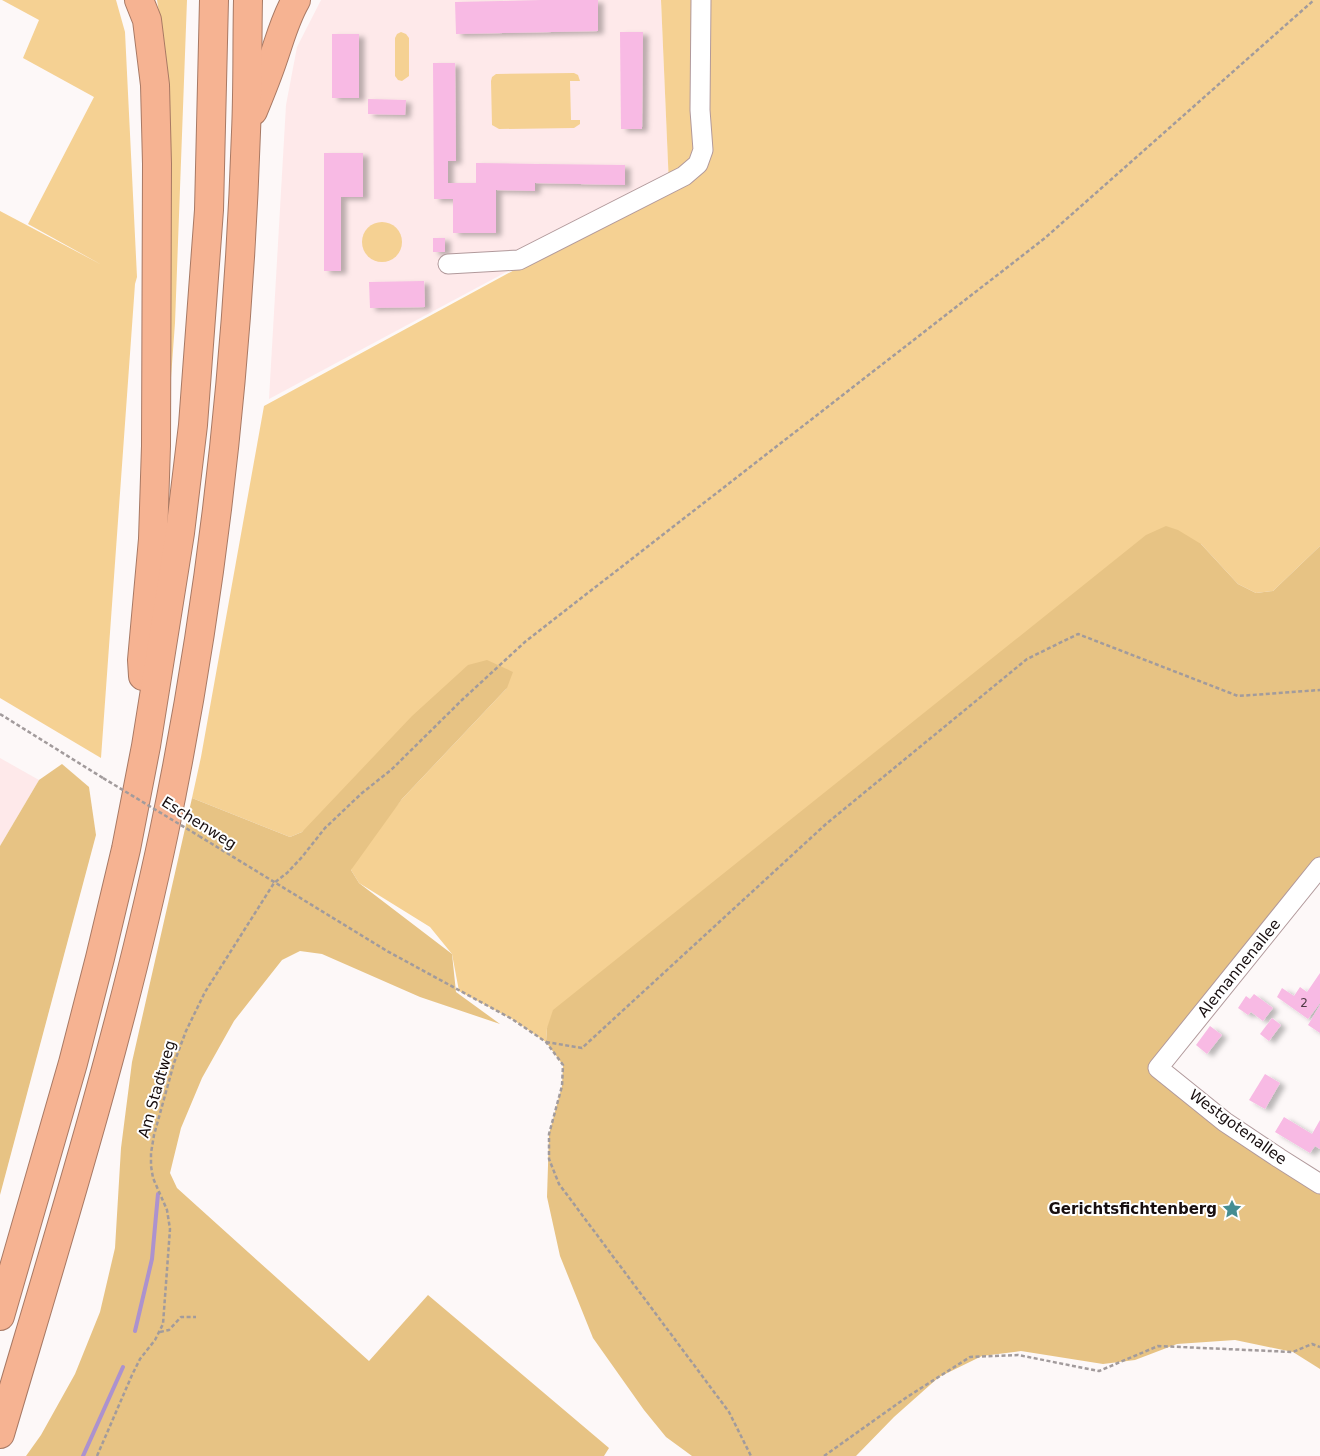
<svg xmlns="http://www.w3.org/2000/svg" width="1320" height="1456" font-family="'DejaVu Sans',sans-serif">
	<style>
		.built { fill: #fee9ea }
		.green { fill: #f5d193 }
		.forest { fill: #e7c384 }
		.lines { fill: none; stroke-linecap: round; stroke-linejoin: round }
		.stream { stroke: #ac92ce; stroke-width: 4 }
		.building { fill: #f8bae4; filter: url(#shadow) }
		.minor-casing { stroke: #b1999b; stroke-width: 21 }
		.highway-casing { stroke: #a87964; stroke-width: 30 }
		.path { stroke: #a29b9c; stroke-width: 2.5; stroke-dasharray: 4 2.5; stroke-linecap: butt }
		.minor { stroke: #fff; stroke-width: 19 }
		.highway { stroke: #f6b392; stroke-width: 28 }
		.path-bridge { stroke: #a29b9c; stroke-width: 2.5; stroke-dasharray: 4 2.5; stroke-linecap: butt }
		.labels { text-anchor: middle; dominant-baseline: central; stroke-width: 4; stroke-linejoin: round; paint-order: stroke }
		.number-label { font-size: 12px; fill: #4f3944 }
		.street-label { font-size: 15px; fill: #170e0f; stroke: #fff }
		.poi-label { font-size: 15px; font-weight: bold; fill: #170e0f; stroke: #fff; text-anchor: end }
	</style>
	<defs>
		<filter id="shadow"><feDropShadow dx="5.5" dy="3" stdDeviation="2.5" flood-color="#0004"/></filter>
	</defs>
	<rect width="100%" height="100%" fill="#fdf8f8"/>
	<g class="built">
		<path d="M321 0H661L669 185 269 399 286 105 297 47Z"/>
		<path d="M0 758 39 780 0 846Z"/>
	</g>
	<g class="green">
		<path d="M2 0H116L125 32 137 277 135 284 101 758 0 698V211L102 265 28 224 94 97 23 58 39 20Z"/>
		<path d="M157 0H187L175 323 166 446 168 187 165 51Z"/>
		<path d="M661 0H1320V546L1273 591 1256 593 1238 584 1201 544 547 1028 546 1042 512 1019 459 991 452 954 430 927 359 883 351 870 353 860 402 799 507 688 302 832 290 837 192 798 201 757 264 406 669 186Z"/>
		<path d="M401 32 406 34 409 38V76L402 81 398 80 395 76V38L397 34Z"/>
		<path d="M574 73 578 75 580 81H570L571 120H580V124L574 128 499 129 492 125 491 81 492 77 496 74Z"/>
		<circle cx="382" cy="242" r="20"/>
	</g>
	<g class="forest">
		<path d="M1166 526 1178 530 1201 544 1238 584 1256 593 1273 591 1320 546V867L1158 1068 1320 1184V1369L1293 1352 1235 1340 1177 1344 1135 1360 1103 1364 1021 1351 982 1356 939 1377 894 1417 856 1456H692L666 1437 644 1410 593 1338 560 1256 547 1197 549 1134 562 1086 563 1065 546 1042 547 1028 553 1010 1146 535Z"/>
		<path d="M487 660 513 672 507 688 402 799 351 870 359 883 452 954 456 992 500 1024 420 997 322 954 300 951 282 960 234 1021 202 1078 181 1128 170 1173 177 1188 369 1361 428 1295 609 1448 604 1456H26L41 1435 75 1374 100 1312 115 1248 121 1148 132 1062 192 798 290 837 302 832 412 716 468 665Z"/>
		<path d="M62 764 89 787 96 835 0 1195V846L39 780Z"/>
	</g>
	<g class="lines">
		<g class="stream">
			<path d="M135 1331 152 1259 158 1194"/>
			<path d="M83 1456 123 1367"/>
		</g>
	</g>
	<g class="building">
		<path d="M542 0H598V31L456 34 455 2Z"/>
		<path d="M620 32H643L642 129H621Z"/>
		<rect x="332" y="34" width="27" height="64"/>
		<path d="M433 63H455L456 161H448V183H476V163L541 164 625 165V185L535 183V191L496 190V233H453V199H434Z"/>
		<path d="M368 99 406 100 405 115 368 114Z"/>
		<path d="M324 153H363V197H341V271H324Z"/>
		<rect x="433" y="238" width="12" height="14"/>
		<path d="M424 281 425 307 370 308 369 282Z"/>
		<path d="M1320 973V1003L1308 1019 1277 997 1282 988 1294 996 1300 987 1307 992Z"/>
		<path d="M1254 994 1273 1008 1263 1021 1251 1012 1248 1015 1238 1008 1246 996 1250 999Z"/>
		<path d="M1320 1005V1033L1308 1025Z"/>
		<path d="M1272 1018 1281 1025 1269 1041 1260 1034Z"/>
		<path d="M1210 1026 1222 1035 1207 1054 1196 1045Z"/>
		<path d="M1265 1074 1280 1083 1265 1109 1249 1100Z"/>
		<path d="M1284 1117 1312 1134 1320 1120V1149L1315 1146 1310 1153 1275 1132Z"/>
	</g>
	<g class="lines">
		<defs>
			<g id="minor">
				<path d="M448 264 519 260 684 176 698 164 703 150 700 110 701 0"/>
				<path d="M1320 867 1158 1068 1225 1122 1279 1158 1320 1184"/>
			</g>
			<g id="highway">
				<path d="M139 0 147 20 155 85 157 164 156 446 153 539 142 660 143 676"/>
				<path d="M253 111C260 94 267 77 273 59 280 39 285 19 296 0"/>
				<path d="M0 1316 73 1063 100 958 126 849 146 746 180 533 193 425 209 210 214 0"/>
				<path d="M0 1434C59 1234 121 1036 164 832 212 602 238 367 246 132 248 88 247 44 248 0"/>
			</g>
		</defs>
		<use href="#minor" class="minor-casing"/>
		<use href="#highway" class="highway-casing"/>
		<g class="path">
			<path d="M0 714 103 778"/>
			<path d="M199 836 387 951 512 1019 546 1042 563 1065 562 1086 549 1134V1159L559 1184 729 1412 751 1456"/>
			<path d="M546 1042 582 1048 826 824 1027 659 1078 634 1238 696 1320 690"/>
			<path d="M160 1332 169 1330 181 1317H196"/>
			<path d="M97 1456 132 1375 140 1359 155 1340 163 1324 170 1229 167 1210 153 1178 151 1166V1153L154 1135 174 1063 186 1031 205 992 274 883 287 873 302 857 325 828 362 793 391 770 463 699 526 641 1045 238 1314 0"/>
			<path d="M824 1456 907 1397 970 1357 1018 1355 1099 1371 1158 1346 1293 1352 1312 1344 1320 1347"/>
		</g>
		<use href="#minor" class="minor"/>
		<use href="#highway" class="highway"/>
		<path class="path-bridge" d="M103 778 199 836"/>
	</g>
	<defs>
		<symbol id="sight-bare" viewBox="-9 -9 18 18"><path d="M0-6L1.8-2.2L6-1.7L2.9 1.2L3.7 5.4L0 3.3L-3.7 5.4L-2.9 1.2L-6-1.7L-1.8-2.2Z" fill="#458d92" stroke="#fff" stroke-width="2.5" paint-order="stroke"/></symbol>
	</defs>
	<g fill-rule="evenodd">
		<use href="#sight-bare" x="1218" y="1195" width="28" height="28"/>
	</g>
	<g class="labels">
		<g class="number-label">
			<text x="1304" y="1003">2</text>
		</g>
		<g class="street-label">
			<text transform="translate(199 823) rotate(32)">Eschenweg</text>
			<text transform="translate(1239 968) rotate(-51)">Alemannenallee</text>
			<text transform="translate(157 1089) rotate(-74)">Am Stadtweg</text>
			<text transform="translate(1238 1127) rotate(36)">Westgotenallee</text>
		</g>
		<g class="poi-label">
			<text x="1217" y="1209">Gerichtsfichtenberg</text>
		</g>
	</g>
</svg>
